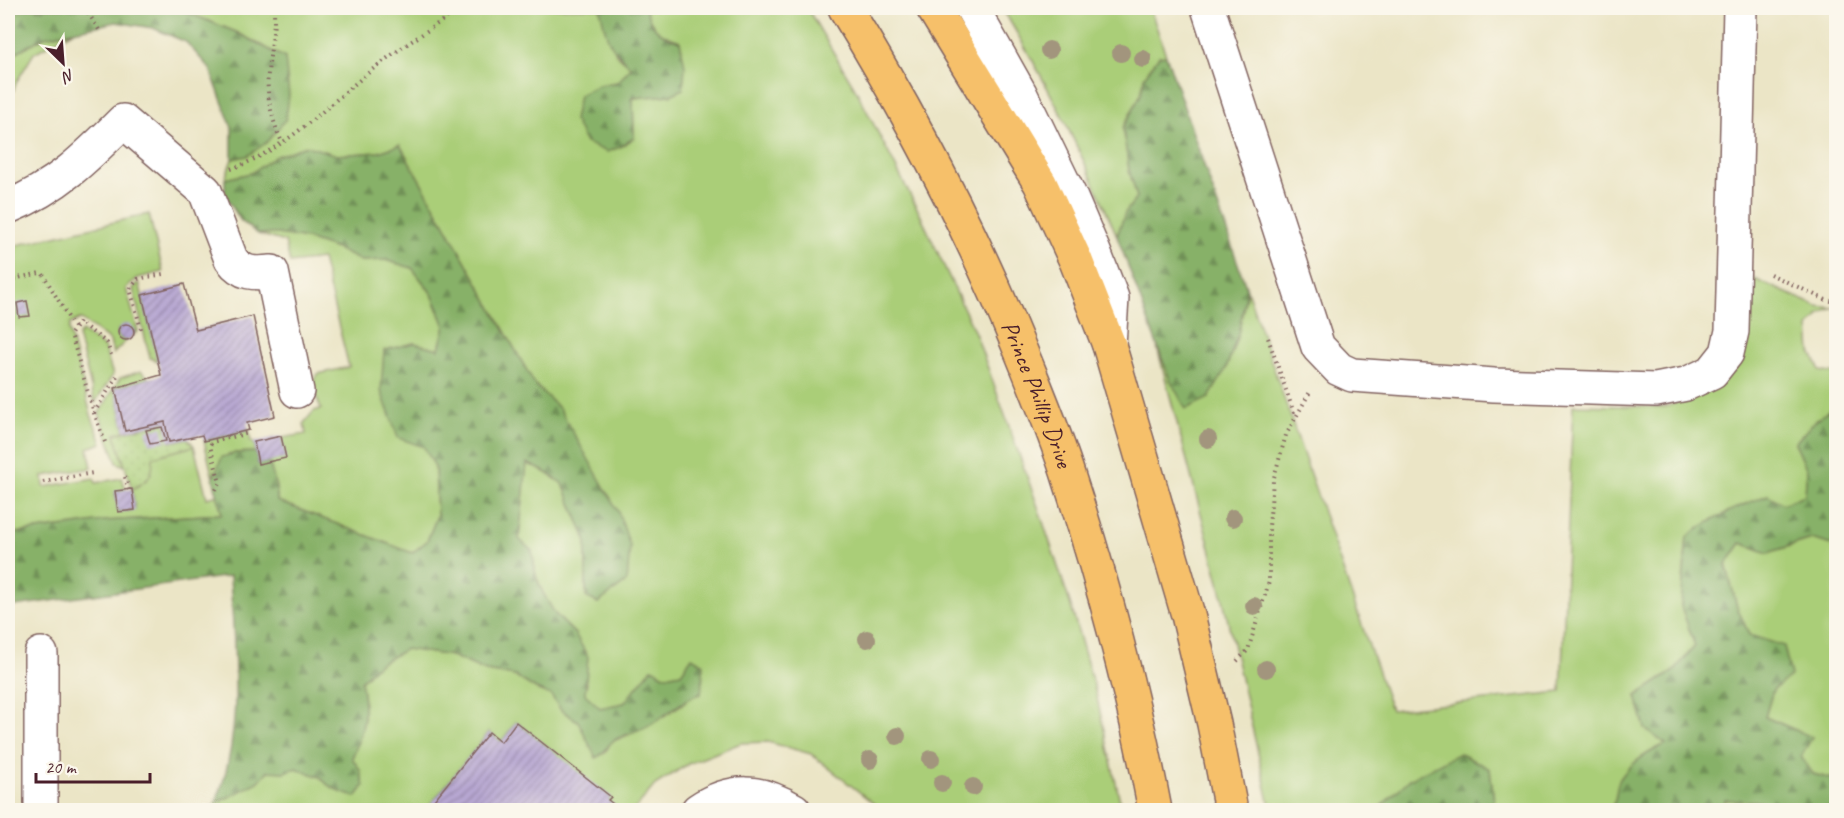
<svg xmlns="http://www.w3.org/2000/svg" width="1844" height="818" font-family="Caveat,sans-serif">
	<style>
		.grass { fill: #aace78; stroke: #7a7652; stroke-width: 1.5 }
		.forest { fill: url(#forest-firs); stroke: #68684a; stroke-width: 1.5 }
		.park { fill: url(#park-dots); stroke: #7a7652; stroke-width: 1.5 }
		.building { fill: url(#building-hatch) }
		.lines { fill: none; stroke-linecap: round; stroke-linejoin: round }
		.minor-casing { stroke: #826461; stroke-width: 36 }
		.major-casing { stroke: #826461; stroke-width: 36 }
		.path { stroke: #826461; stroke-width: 4; stroke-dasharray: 1.5 4.5; stroke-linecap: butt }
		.minor { stroke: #fff; stroke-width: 33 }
		.major { stroke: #f6c06b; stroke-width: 33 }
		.tree { fill: #a2957d }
		.labels { text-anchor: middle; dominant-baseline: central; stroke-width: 6; stroke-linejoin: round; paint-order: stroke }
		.street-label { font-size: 24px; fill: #4a1f2b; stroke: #fbf7ec }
	</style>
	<defs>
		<pattern id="forest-firs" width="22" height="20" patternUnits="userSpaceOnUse" patternTransform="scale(1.5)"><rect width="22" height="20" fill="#87b168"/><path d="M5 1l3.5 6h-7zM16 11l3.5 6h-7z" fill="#708f56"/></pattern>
		<pattern id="park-dots" width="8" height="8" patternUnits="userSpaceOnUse" patternTransform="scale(1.5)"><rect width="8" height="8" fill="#aace78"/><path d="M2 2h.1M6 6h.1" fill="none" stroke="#94b068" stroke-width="1.8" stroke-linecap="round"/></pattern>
		<pattern id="building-hatch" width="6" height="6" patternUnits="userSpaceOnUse" patternTransform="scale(1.5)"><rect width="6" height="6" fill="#b7a7d2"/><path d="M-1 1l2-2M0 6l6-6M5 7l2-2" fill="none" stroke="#9787ab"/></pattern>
	</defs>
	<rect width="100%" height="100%" fill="#fbf7ec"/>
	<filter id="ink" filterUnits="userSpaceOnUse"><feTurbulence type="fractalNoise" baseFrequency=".0167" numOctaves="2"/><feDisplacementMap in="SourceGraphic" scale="12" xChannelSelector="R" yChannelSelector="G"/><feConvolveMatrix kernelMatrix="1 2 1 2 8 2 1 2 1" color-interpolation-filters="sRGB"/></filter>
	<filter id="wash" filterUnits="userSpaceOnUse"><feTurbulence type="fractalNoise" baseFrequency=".008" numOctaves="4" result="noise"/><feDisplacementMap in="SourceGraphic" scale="24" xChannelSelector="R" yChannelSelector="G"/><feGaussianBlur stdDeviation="1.35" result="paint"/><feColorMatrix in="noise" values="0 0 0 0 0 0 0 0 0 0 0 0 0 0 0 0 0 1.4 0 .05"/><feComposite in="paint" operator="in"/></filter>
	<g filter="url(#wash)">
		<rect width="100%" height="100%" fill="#ebe5c6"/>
		<g class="grass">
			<path d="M176 8H600L616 54 631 67 618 82 599 85 634 138 633 98 651 96 680 41C658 34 653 30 645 8H807L856 90 919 212 976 335 1038 507 1070 603 1096 694 1122 810H882L811 754 768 742 741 743 688 764 655 785 634 810H600L610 798 516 722 501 742 489 732 426 810H211L215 804 258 782 268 770 284 772 297 768 320 777 328 785 360 770 352 758C365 727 367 714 361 681L377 665 406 649 452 656 486 671 515 676 536 689 551 695 561 710 578 721 597 757 605 753 611 742 647 727 684 703 692 695 681 673 666 676 652 668 625 703 600 708 584 694 587 683 575 634 555 614 543 593 536 576 532 551 518 539 527 463 545 472 563 484 586 539V597L598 602 627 581 559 408 535 385 400 145 379 152 337 155 306 146 277 156 252 173 225 179 232 159C258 153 269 139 286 119L285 58 236 32Z"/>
			<path d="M1002 8H1150L1166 55 1159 57 1145 77 1141 94 1123 128 1129 170 1137 197 1125 213 1117 236C1084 157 1046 80 1002 8Z"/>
			<path d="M74 31 34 53 17 81 8 106V57L44 37Z"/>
			<path d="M149 214 163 272 138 278 126 288 138 331 132 336 134 331C129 323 124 324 118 330V336L123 340 128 339 113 354 110 341 80 319 70 324 69 330 91 415 102 443 88 448 92 468 43 476 44 487 94 478 96 483 122 478 126 490 115 492 118 512 135 510 132 489C149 480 153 477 152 457L194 446 207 498 218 495 222 514 104 521 8 534V247Z"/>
			<path d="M258 234H278L307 239 337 249 361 261 385 260 413 268 432 294 445 326 439 349 413 343 384 351 435 467 437 516 427 541 412 553 277 501C278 486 273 479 270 465L266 462 285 458 281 438 306 434 304 423 314 411 321 409C317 397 308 383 318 374L349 367 322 259 290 263 285 242Z"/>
			<path d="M1745 275 1817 306 1833 308 1820 314 1809 327 1811 352 1820 371 1836 374V404L1812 424 1795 443 1807 470 1805 495 1783 504 1768 495C1738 506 1712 518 1687 537L1681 606 1695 646 1674 671 1636 696 1666 744C1649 752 1631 762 1621 779 1614 790 1619 800 1609 810H1495L1490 769 1410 779 1377 810H1271L1219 582 1157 347 1170 380 1226 369 1238 334 1247 290 1391 710 1561 692 1573 405 1665 407 1690 398Z"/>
			<path d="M139 282 158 361 150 358 133 289Z"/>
			<path d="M82 331 104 347 113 375 95 403 78 336Z"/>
			<path d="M141 371 149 378 115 388 125 431 115 434 125 466 117 463 99 413 120 378Z"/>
			<path d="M249 430 251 442H254L256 452 235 453 215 471 213 478 204 441Z"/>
			<path d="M1812 539 1833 545 1836 539V780L1813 774 1801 757 1812 737 1765 717 1773 690 1737 607 1726 564 1741 543 1768 553Z"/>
			<path d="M1725 800 1756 801 1784 809 1826 808 1829 810H1722Z"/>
		</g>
		<g class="forest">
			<path d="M30 8H176L236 32 285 58 289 95 286 119 266 143 247 156 232 159V128L210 69 186 42 153 28 116 22 44 37 8 57V14Z"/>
			<path d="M600 8H645C653 30 658 34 680 41L685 66 683 89 671 95 633 98 634 138 620 147 607 152 586 143 574 120 579 95 599 85 618 82 631 67C607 45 607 40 600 8Z"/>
			<path d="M1166 55 1247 290 1238 334 1226 369 1209 398 1186 409 1170 380 1117 236 1125 213 1137 197 1129 170 1123 128 1141 94 1144 77 1159 56Z"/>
			<path d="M400 145 535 385 559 408 618 511 630 546 627 581 598 603 586 597V539L563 484 545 472 527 463 519 539 532 551 536 576 543 593 555 614 575 634 588 657 585 694 600 708 624 703 652 668 666 676 681 673 692 657 704 664 701 694C687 696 663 718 648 726 638 732 623 734 613 741 606 746 608 751 596 758L578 721 561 710 551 695 536 689 515 676 486 671 452 656 406 649 377 665 361 681C367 714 365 727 352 758L360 770 364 786 356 797 340 792 328 785 320 777 296 768 284 772 268 771 258 782 215 804C245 735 234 649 230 576L8 607V534L104 521 222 514 213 478 222 457 235 453 256 452 258 464 266 462 270 465C273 478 278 487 277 501L412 553 427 541 437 516 435 467 424 447 398 438 381 391 384 350 414 343 439 349 445 326 432 294 412 268 385 260 361 261 337 249 307 239 278 234H258L241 221 225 195V179L251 173 276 156 307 146 337 155 379 152Z"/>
			<path d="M1836 404V539L1833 545 1811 539 1768 553 1741 543 1726 565 1737 607 1749 635 1784 646 1791 676 1773 690 1765 717 1812 737 1801 757 1813 774 1836 780V810L1826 808 1784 809 1756 801 1725 800 1722 810H1609C1619 800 1614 790 1620 779 1631 762 1649 752 1666 744L1645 729 1636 696 1674 671 1695 646 1681 606 1687 537C1712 518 1738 506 1768 495L1783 504 1805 495 1807 470 1795 443 1812 424Z"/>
			<path d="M1459 753 1490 769 1495 810H1377L1410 779Z"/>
		</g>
		<path class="park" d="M165 422 170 442 188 438 194 446 153 457C153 477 149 480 132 489L115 434Z"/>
		<g id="blocks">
			<g class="building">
				<path d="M184 284 196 330 253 316 275 416 247 423 249 430 204 441 202 435 169 442 165 422 125 431 115 388 161 375 142 295Z"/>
				<path d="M27 301 30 316 19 317 17 303Z"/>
				<circle cx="126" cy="332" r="8"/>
				<path d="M162 427 166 441 150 444 146 430Z"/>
				<path d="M281 436 286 458 258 464 254 442Z"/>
				<path d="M132 489 135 510 118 512 115 491Z"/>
				<path d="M516 722 611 797 608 800 621 810H426L489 732 501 742Z"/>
			</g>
		</g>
	</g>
	<g filter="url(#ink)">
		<use href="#blocks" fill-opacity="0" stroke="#826461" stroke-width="1.5"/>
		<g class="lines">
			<defs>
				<g id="minor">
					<path d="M972 8 1020 93 1070 196 1094 252 1112 298 1109 345"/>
					<path d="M1208 8 1318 347 1339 369 1352 375 1494 385 1656 390 1686 384 1712 372 1727 353 1732 331 1740 8"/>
					<path d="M8 207C57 187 86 158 123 121L205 191 231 259C242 274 254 274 272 272L297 391"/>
					<path d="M41 654V810"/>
					<path d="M698 810C732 788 759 789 794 810"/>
				</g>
				<g id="major">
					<path id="s1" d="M845 8C913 119 973 234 1022 354 1039 396 1057 438 1070 481 1105 589 1134 699 1155 810"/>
					<path d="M933 8 1040 183 1076 261 1109 345 1188 615 1214 724 1231 810"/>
				</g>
			</defs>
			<use href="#minor" class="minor-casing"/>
			<use href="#major" class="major-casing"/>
			<g class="path">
				<path d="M85 8 101 33"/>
				<path d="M274 8C275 30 270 51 268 73 266 96 272 121 282 142"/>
				<path d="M231 169C286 150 329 104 373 69 401 47 431 29 460 8"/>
				<path d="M1770 274 1826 300 1836 302"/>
				<path d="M14 279 40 273 43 274 75 329"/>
				<path d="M141 329 130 289 138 279 163 274"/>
				<path d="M1268 338 1295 416"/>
				<path d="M94 413 117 376"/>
				<path d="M105 442 94 413 71 334 79 322 107 343 111 355"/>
				<path d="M125 477 129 490"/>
				<path d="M43 482 93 473"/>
				<path d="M216 490 220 483 210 446 212 442 249 433"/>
				<path d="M1237 661 1248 650 1269 582V527L1273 481 1286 435 1311 390"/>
			</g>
			<use href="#minor" class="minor"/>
			<use href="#major" class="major"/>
		</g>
		<g class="tree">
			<circle cx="1049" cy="50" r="9"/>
			<circle cx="1121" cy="53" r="9"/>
			<circle cx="1143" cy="59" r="9"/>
			<circle cx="1208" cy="439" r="9"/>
			<circle cx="1233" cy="518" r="9"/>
			<circle cx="1254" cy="606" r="9"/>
			<circle cx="867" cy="639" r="9"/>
			<circle cx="1266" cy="669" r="9"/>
			<circle cx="897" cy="736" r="9"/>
			<circle cx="931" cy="759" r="9"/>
			<circle cx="870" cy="760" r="9"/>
			<circle cx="942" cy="783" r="9"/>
			<circle cx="973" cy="787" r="9"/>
		</g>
	</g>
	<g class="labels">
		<g class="street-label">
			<text stroke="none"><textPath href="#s1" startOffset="432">Prince Phillip Drive</textPath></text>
		</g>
	</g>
	<rect width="1844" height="818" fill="none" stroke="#fbf7ec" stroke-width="30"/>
	<g transform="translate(63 63) rotate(155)" stroke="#fbf7ec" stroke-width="4.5" paint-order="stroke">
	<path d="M0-4.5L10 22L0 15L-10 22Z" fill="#4a1f2b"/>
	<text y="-9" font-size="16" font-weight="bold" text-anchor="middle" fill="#4a1f2b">N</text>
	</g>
	<path d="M36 773v9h114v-9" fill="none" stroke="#4a1f2b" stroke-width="3"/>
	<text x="45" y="773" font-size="18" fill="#4a1f2b" stroke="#fbf7ec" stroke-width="4.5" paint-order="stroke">20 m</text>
</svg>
